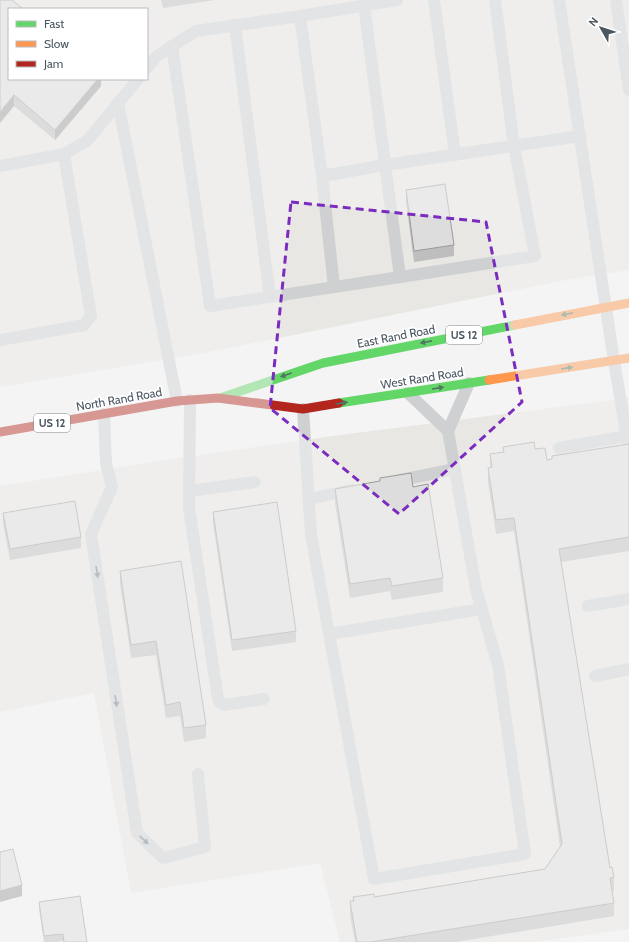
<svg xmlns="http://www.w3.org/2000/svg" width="629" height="942" font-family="Cabin,sans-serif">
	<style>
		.commercial { fill: #e8e7e3; fill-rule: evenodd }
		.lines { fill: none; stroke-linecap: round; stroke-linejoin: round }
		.lane { stroke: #ced0d2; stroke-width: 12 }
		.fast { stroke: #63d668; stroke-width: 9 }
		.slow { stroke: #ff974d; stroke-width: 9 }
		.jam { stroke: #b3261e; stroke-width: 9 }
		.wall { fill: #bebebf }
		.shaded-wall { fill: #9b9b9b }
		.building { fill: #ddddde; stroke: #9b9b9b }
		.oneway { fill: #507663 }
		.oneway2 { fill: #727b83 }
		.marked { fill: none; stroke: #7b2cbf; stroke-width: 3; stroke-dasharray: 8 5; stroke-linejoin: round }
		.labels { text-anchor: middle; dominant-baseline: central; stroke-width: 3.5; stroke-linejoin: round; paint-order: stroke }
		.shield { fill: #fff; stroke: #808990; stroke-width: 1 }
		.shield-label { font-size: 11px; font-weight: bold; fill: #4a5661 }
		.street-label { font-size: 12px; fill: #4a5661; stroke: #fff }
	</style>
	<rect width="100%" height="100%" fill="#f4f4f4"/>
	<g class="commercial">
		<path d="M0 0H629V270L566 280 204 353 0 387ZM9 9H147V79H9Z"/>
		<path d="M629 398V929L536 942H340L320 863 131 893 94 693 0 712V486L178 458 340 435Z"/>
	</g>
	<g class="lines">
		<g class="lane">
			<path d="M434 0 455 155"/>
			<path d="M559 0 614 361 629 450"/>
			<path d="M616 0 629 90"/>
			<path d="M364 5 400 277 535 256 514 146 495 0"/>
			<path d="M300 16 322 176 385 165 580 136"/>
			<path d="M235 25 270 297"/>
			<path d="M172 46 210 306 400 277"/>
			<path d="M147 68 157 56 196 31 300 16 397 0"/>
			<path d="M118 103 177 401"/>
			<path d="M0 166 64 154 87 141 138 79"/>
			<path d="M322 176 334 287"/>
			<path d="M0 340 84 325 91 316 64 154"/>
			<path d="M408 393 448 431"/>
			<path d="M190 400 189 508 218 699 220 703 224 705 264 699"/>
			<path d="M303 409 311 535 374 879 525 854 498 665 476 589 448 431 469 383"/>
			<path d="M104 414 106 463 112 487 91 534 137 833 163 858 205 847 198 774"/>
			<path d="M559 448 627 436"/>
			<path d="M396 481 455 469"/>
			<path d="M190 491 255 482"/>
			<path d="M309 499 351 490"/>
			<path d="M588 606 629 599"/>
			<path d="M329 634 482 609"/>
			<path d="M595 676 629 669"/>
		</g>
		<g class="fast">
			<path d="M223 397 323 363 515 325"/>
			<path d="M339 403 489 380"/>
		</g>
		<g class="slow">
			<path d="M515 325 629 303"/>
			<path d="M489 380 629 358"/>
		</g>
		<path class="jam" d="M0 432 177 401 218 398 303 409 339 403"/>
	</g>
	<g class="wall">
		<path d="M0 0 101 79V86L55 140 14 106Z"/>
		<path d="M161 0H215L163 8Z"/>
		<path d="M406 190 454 245V256L414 262 406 201Z"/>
		<path d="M629 444V551L561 562 610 868 614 877V891H612L614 903V916L456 942H355L350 915V901H353V897H374L545 869 560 847 514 531 496 534 488 482V468H490V454L503 452V447L535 449 547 460 552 459V456Z"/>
		<path d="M380 478 413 487 443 578V592L392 600 390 591 350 598 335 503V489L380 481Z"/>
		<path d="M213 512 296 631V642L232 651 213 523Z"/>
		<path d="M3 513 81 537V548L10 560 3 524Z"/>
		<path d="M120 571 206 725V738L184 742 180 716 166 718 156 655 131 658 120 584Z"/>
		<path d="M39 902 87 942H63V941L57 942H44L39 909Z"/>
	</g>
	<g class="shaded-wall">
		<path d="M98 79H101V86L55 140V130Z"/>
		<path d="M14 95V106L0 123V112Z"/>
		<path d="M22 885V896L0 902V891Z"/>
	</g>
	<g class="building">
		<path d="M0 0H12L23 9H9V79H98L55 130 14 95 0 112Z"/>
		<path d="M445 184 454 245 414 251 406 190Z"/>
		<path d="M534 442 535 449 545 448 547 460 552 459V456L629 444V537L559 549 610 868 612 867 614 877 610 878 614 903 371 942H357L350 901H354L353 897 374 894V897L545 869 562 844 514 518 496 520 488 468 492 467 490 454 504 452 503 447Z"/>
		<path d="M411 473 413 487 428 484 443 578 392 586 390 578 350 584 335 489 380 481V478Z"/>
		<path d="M75 501 81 537 10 549 3 513Z"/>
		<path d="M277 502 296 631 232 640 213 512Z"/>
		<path d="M181 561 206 725 184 728 180 702 166 705 156 641 131 645 120 571Z"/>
		<path d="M13 849 22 885 0 891V852Z"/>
		<path d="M80 896 87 942H64L63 934 44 936 39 902Z"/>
	</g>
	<defs><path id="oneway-solid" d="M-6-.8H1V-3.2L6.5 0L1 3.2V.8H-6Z"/></defs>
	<g class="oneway">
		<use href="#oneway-solid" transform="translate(567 314) rotate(169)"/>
		<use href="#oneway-solid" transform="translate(426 342) rotate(169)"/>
		<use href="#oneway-solid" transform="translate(567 368) rotate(-9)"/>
		<use href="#oneway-solid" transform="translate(286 375) rotate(161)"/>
		<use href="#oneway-solid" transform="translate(438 388) rotate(-9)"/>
		<use href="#oneway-solid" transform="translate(342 403) rotate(-9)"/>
	</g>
	<g class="oneway2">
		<use href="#oneway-solid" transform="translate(97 572) rotate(81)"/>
		<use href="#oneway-solid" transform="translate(116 701) rotate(81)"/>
		<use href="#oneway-solid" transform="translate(144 840) rotate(43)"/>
	</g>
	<path d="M0 0H629V942H0ZM291 202 486 222 522 402 399 514 270 408Z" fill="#f4f4f4" fill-opacity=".55" fill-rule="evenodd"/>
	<path class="marked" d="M291 202 486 222 522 402 399 514 270 408Z"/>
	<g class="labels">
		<g class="shield">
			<rect x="446" y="326" width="36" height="18" rx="3"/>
			<rect x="34" y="414" width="36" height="18" rx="3"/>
		</g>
		<g class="shield-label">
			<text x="464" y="335">US 12</text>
			<text x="52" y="423">US 12</text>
		</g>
		<g class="street-label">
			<text transform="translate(396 336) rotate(-11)">East Rand Road</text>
			<text transform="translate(422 378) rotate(-9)">West Rand Road</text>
			<text transform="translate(119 399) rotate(-10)">North Rand Road</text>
		</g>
	</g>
	<rect x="8" y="8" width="140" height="72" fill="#ffffff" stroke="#b7bbc0"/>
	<rect x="16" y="21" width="20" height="6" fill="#63d668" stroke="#b7bbc0"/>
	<text x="44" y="28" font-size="12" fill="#4a5661">Fast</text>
	<rect x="16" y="41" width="20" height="6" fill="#ff974d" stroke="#b7bbc0"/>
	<text x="44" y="48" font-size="12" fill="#4a5661">Slow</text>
	<rect x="16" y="61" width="20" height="6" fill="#b3261e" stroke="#b7bbc0"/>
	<text x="44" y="68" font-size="12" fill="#4a5661">Jam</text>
	<g transform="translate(601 28) rotate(309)" stroke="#ffffff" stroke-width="3" paint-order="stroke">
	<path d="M0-3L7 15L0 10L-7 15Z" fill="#4a5661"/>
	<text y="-6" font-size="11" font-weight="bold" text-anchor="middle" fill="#4a5661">N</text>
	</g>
</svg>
